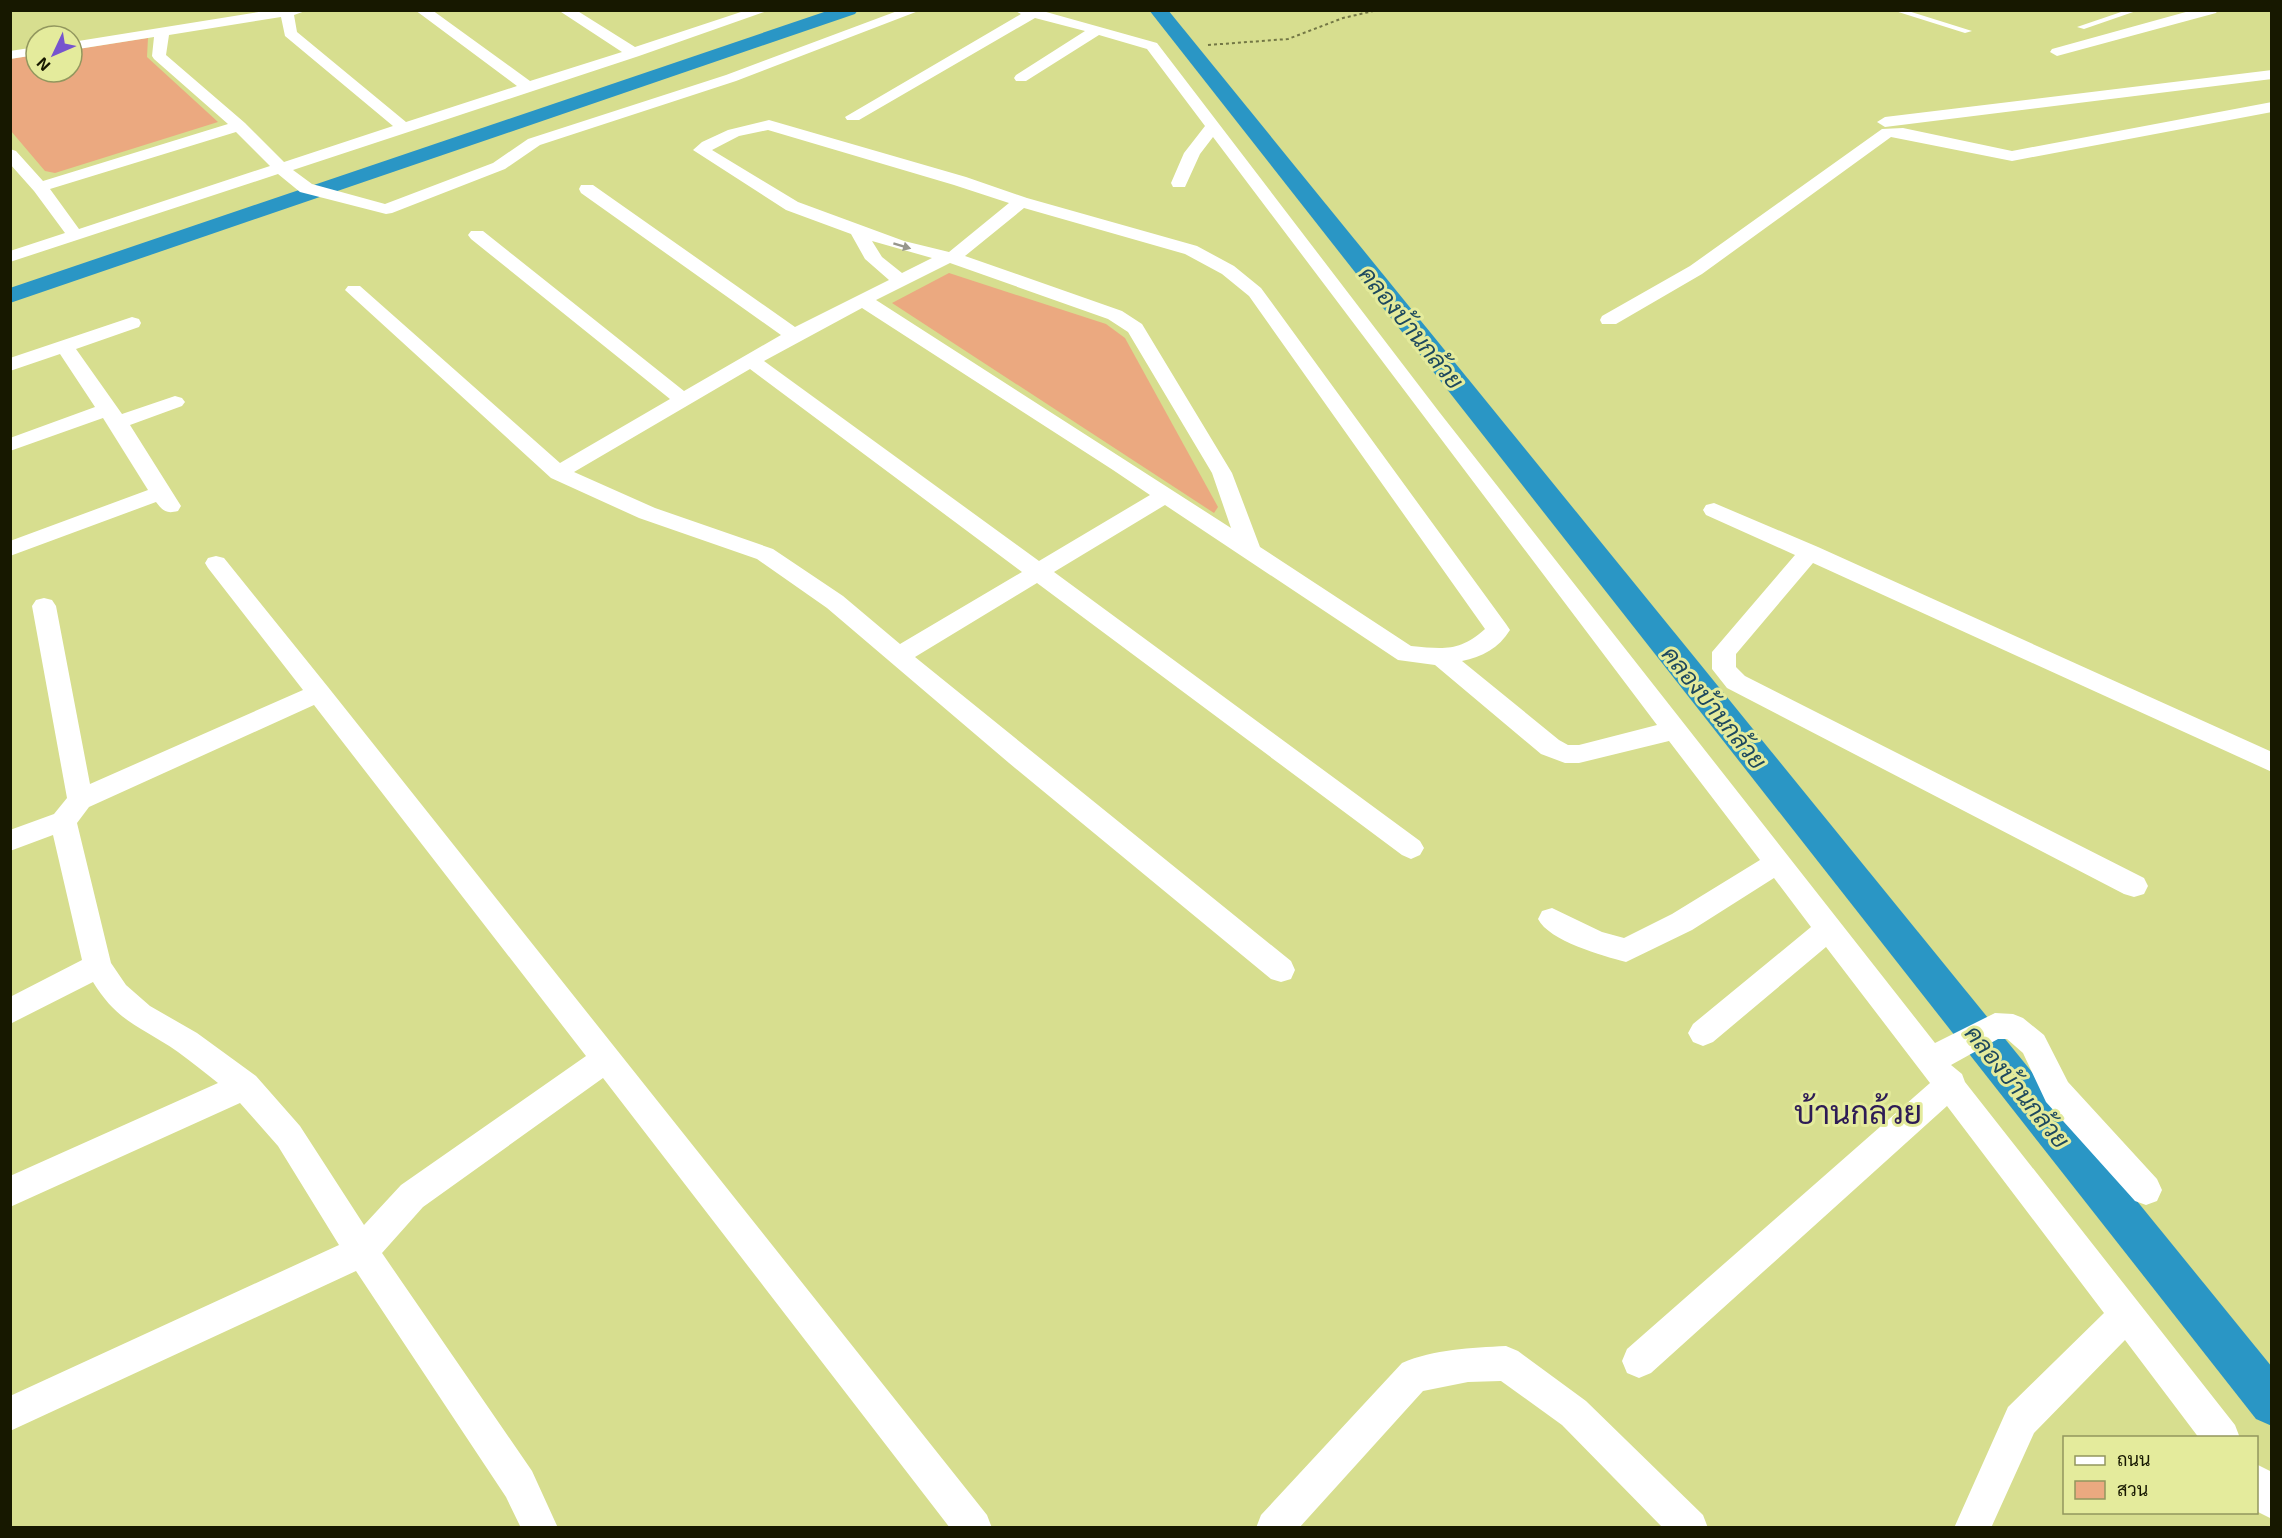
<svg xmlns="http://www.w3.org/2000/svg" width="2282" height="1538" font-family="'Exo 2',Sarabun,sans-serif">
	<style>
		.green { fill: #eba980 }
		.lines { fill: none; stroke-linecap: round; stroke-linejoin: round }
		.canal { fill: #2a96c5; fill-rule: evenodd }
		.path { stroke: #737745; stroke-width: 2; stroke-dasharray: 3 3; stroke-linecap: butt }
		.service { fill: #fff; fill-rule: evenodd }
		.minor { fill: #fff; fill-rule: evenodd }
		.oneway { fill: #97978c }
		.labels { text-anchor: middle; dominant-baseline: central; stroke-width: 6; stroke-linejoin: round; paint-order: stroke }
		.water-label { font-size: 24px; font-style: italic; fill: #1e495e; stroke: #e4eb9c }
		.near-quarter-label { font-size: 32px; fill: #2d1b55; stroke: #e4eb9c }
	</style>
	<rect width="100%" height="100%" fill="#d7de8f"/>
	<g class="green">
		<path d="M148 38 147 57 218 122 55 173 45 171 11 131 10 59 36 55V72H72V50Z"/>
		<path d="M949 273 1106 324 1125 338 1218 507 1214 513 892 303Z"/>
	</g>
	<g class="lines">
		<g class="canal">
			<path d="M830 10H858L855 14 10 303V288Z"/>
			<path d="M1149 10H1168L2272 1367V1426L2256 1419Z"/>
		</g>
		<path class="path" d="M1208 45 1288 39 1343 18 1378 10"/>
		<g class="service">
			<path d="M1892 10H1905L1972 31 1965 33Z"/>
			<path d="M2127 10H2139L2084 29 2077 27Z"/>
		</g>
		<g class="minor">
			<path d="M271 10H308L294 15 297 32 406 122 517 86 415 10H432L530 81 622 52 558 10H576L635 47 747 10H770L639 56 293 170 312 184 385 204 493 163 528 139 726 75 900 10H921L736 81 540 145 505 169 392 213 386 214 300 192 278 174 10 262V251L65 233 34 191 10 164V149L16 151 43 181 228 124 154 59 152 56 154 37 72 50V42ZM281 17 285 36 393 126 284 162 245 123 166 55 169 35ZM236 132 270 166 79 229 50 189Z"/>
			<path d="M1014 10H1039L1157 43 1440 413 1935 1043 1995 1013 2013 1014 2023 1018 2044 1035 2068 1082 2157 1179 2162 1190 2157 1201 2146 1205 2135 1201 2046 1102 2023 1053 2007 1039H1998L1951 1065 1962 1074 1965 1082 2235 1425 2240 1438H2199L2125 1340 2034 1433 1991 1528H1954L2008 1407 2104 1313 1947 1106 1651 1373 1639 1378 1627 1373 1622 1361 1627 1349 1930 1083 1826 947 1713 1042 1703 1046 1693 1042 1688 1033 1693 1024 1811 927 1774 878 1692 930 1626 962C1603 956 1549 941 1538 919L1542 911 1552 908 1602 932 1624 938 1672 914 1760 860 1669 741 1579 763H1565L1541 754 1435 665 1398 660 1165 505 1054 572 1420 841 1424 848 1420 855 1411 859 1402 855 1037 583 915 657 1291 961 1295 970 1291 979 1281 982 1271 979 1009 763 827 608 757 559 639 518 551 478 345 290 348 286H360L560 463 670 399 471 239 468 235 471 231H483L684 391 781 335 581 193 579 189 581 185H593L795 327 889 280 865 259 851 234 786 210 693 150 702 142 728 130 769 120 966 177 1027 198 1197 246 1234 266 1261 288 1506 624 1510 630C1499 648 1482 657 1462 661L1559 740 1568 745H1579L1657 725 1213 137 1200 154 1185 187H1173L1171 183 1184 153 1205 126 1147 49 1099 35 1026 81H1016L1014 78 1016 75 1085 31 1035 18 859 120H847L845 117 1021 14ZM768 130 954 185 1009 203 949 252 904 241 798 202 712 150 739 136ZM1024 208 1185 254 1222 274 1249 296 1485 629C1459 652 1444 649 1411 646L1260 547 1232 473 1142 324 1122 311 965 256ZM872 241 932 258 902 273 882 257ZM950 263 1108 319 1128 332 1212 473 1231 528 876 300ZM862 308 1113 470 1150 495 1039 561 764 361ZM750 369 1022 572 900 644 843 596 773 549 655 508 574 472Z"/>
			<path d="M2193 10H2218L2216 13 2057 56 2050 52 2052 49Z"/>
			<path d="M36 47V55L10 59V51Z"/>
			<path d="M2272 70V79L1885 127 1877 122 1885 117Z"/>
			<path d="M2272 102V112L2012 161 1891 137 1702 274 1616 324H1602L1600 320 1602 316 1690 266 1882 129 1903 128 2012 151Z"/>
			<path d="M132 317 139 319 141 323 139 327 76 349 122 414 175 396 182 398 185 402 182 406 130 425 181 506 178 511C166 514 163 511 156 502L10 556V541L148 490 103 418 10 451V438L95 407 60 354 10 371V358Z"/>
			<path d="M1714 503 1818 547 2272 752V772L1813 563 1736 654V667L1745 676 2144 878 2148 886 2144 894 2134 897 2124 894 1727 688 1712 669V652L1795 555 1706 515 1703 510 1706 505Z"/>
			<path d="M216 556 224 558 328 687 987 1515 992 1528H950L603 1078 423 1207 382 1253 532 1471 558 1528H521L506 1497 356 1271 10 1431V1396L339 1245 278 1146 240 1103 10 1207V1176L218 1083C205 1073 192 1062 178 1052 141 1026 119 1024 93 982L10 1024V997L82 960 53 835 10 851V830L54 814 67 798 32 606 36 600 44 598 52 600 56 606 90 784 303 690 208 568 205 563 208 558ZM314 705 586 1056 401 1185 364 1225 300 1126 256 1076 197 1033 150 1006 126 985 111 963 77 823 89 807Z"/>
			<path d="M1506 1346 1518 1351 1586 1401 1703 1515 1708 1528H1663L1562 1425 1501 1381 1468 1382 1423 1391 1299 1528H1256L1261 1515 1402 1363C1434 1349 1471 1348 1506 1346Z"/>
			<path d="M2256 1464 2272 1472V1519L2256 1511Z"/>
		</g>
	</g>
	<defs><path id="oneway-solid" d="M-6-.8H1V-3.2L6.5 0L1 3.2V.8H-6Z" transform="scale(1.5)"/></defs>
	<use class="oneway" href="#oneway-solid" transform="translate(902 246) rotate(17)"/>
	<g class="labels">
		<g class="water-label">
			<text transform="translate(1412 327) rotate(51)">คลองบ้านกล้วย</text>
			<text transform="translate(1715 707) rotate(51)">คลองบ้านกล้วย</text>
			<text transform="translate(2018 1086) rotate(51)">คลองบ้านกล้วย</text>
		</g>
		<g class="near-quarter-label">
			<text x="1858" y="1111">บ้านกล้วย</text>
		</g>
	</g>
	<rect width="2282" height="1538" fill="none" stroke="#171800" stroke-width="24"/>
	<rect x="2063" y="1436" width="195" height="78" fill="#e4eb9c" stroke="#92975e" stroke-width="1.5"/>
	<rect x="2075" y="1456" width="30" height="9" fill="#ffffff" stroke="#92975e" stroke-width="1.5"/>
	<text x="2117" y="1466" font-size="18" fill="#171800">ถนน</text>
	<rect x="2075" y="1481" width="30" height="18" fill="#eba980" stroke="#92975e" stroke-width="1.5"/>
	<text x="2117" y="1496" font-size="18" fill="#171800">สวน</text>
	<g transform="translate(54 54) rotate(226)"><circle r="28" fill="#e4eb9c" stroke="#92975e" stroke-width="1.5"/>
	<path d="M0-4.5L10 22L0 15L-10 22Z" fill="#7654ce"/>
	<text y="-9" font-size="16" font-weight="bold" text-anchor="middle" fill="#171800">N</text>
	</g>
</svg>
